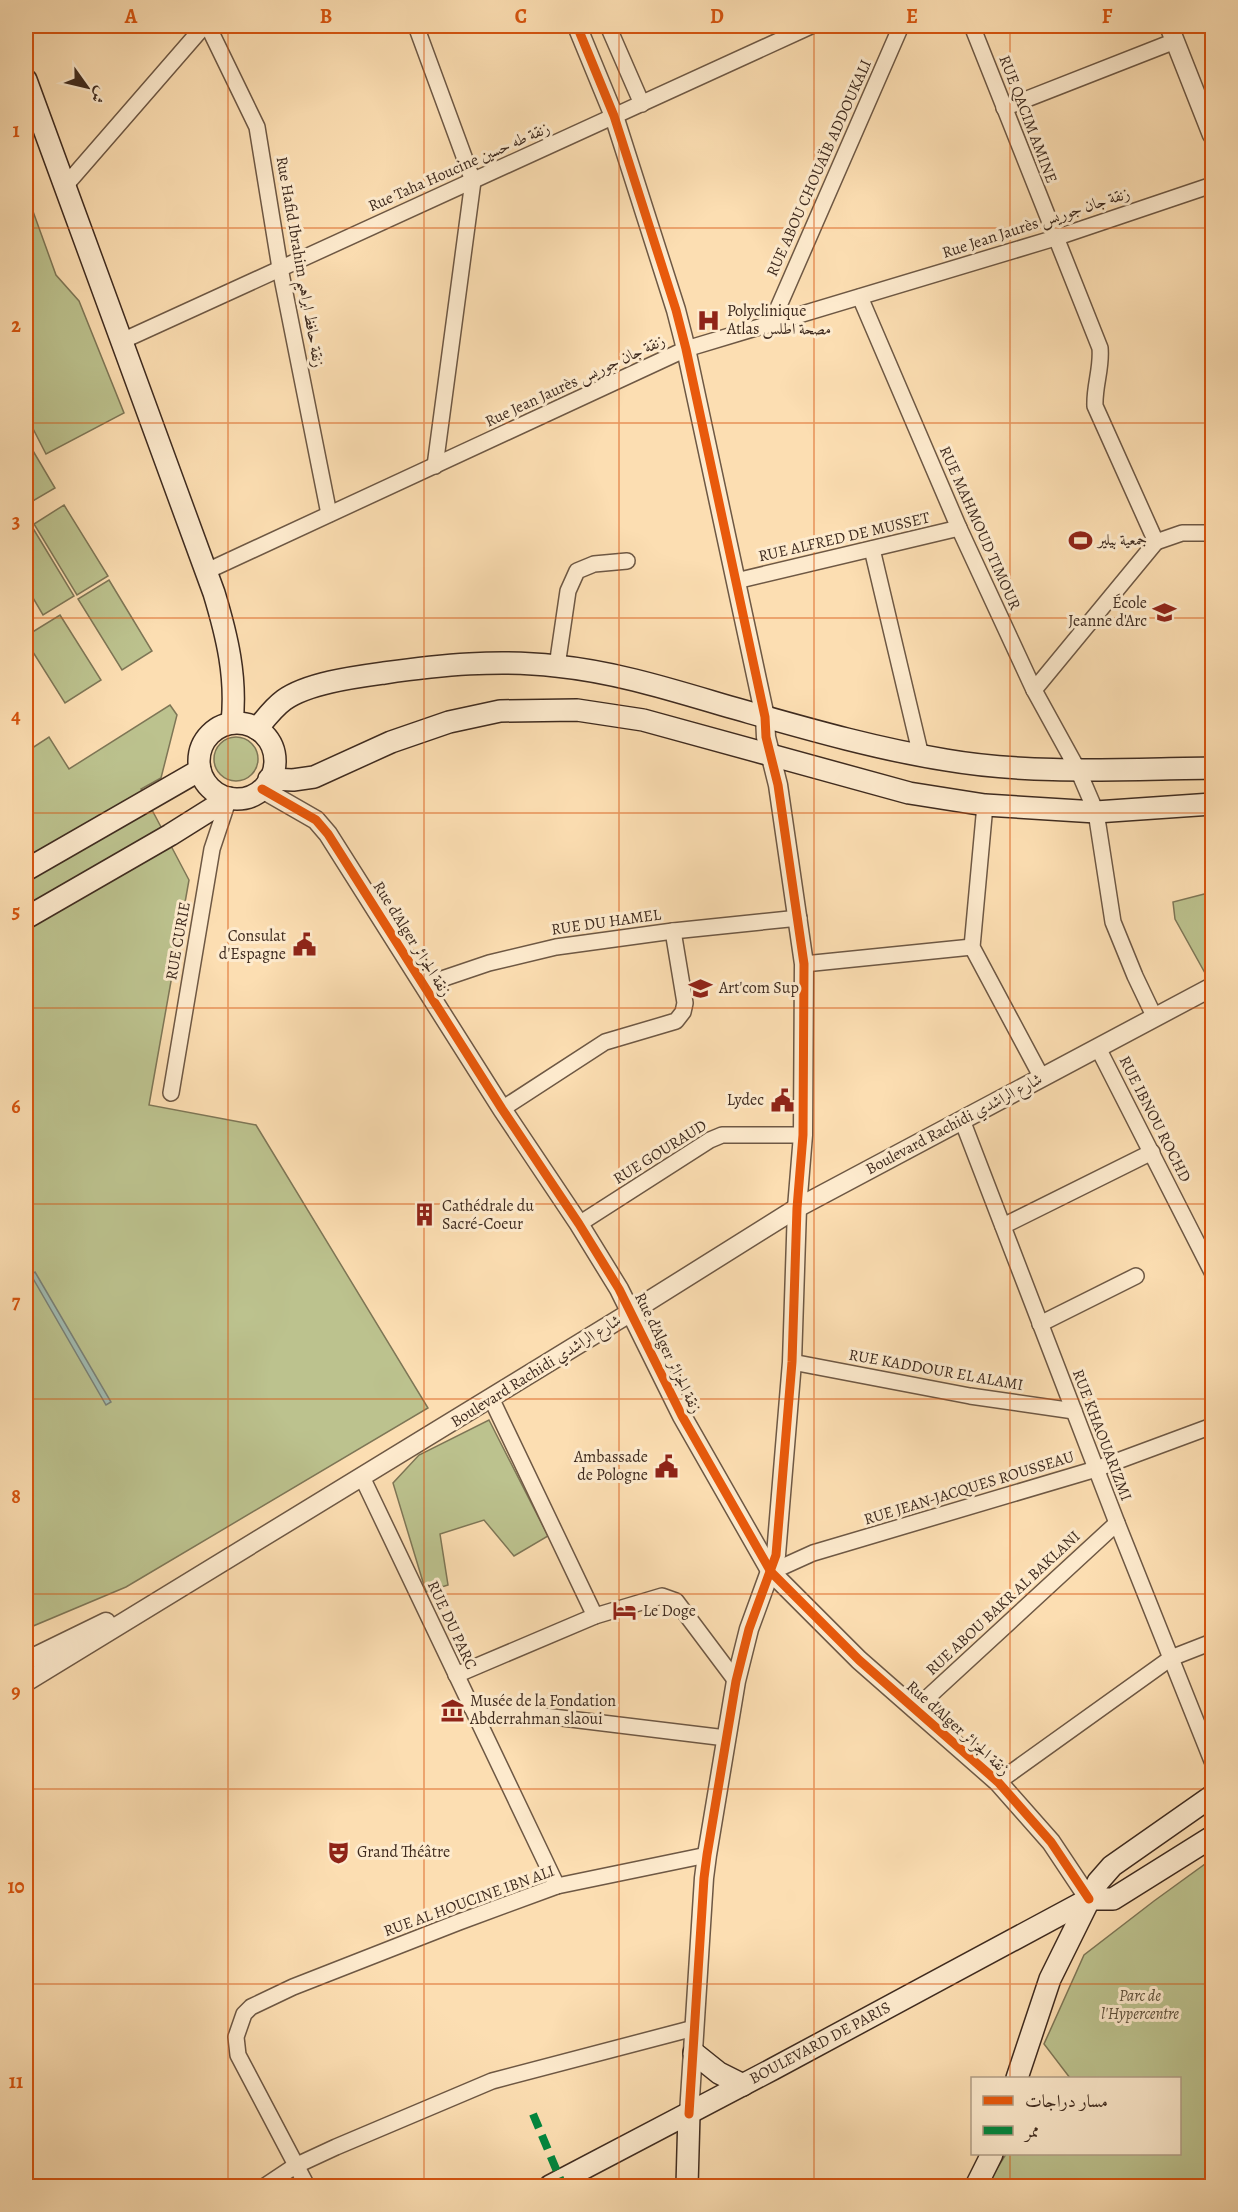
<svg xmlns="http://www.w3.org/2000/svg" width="1238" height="2212" font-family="Alegreya,Amiri,serif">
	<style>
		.green { fill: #bcc28e; stroke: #7e7656; stroke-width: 1.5 }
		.water { fill: #a0bbb2; stroke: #798177; stroke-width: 1.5 }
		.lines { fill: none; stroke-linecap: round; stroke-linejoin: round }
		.minor-casing { stroke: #6e5844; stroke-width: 18 }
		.tertiary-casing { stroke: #6e5844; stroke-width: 21 }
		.secondary-casing { stroke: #3f2b1f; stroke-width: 24 }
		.minor { stroke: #fdeacd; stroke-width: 15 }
		.tertiary { stroke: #fdeacd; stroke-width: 18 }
		.secondary { stroke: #fdeacd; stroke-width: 21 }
		.tram { stroke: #3f2b1f; stroke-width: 1.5 }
		.quiet { stroke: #00873e; stroke-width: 8; stroke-dasharray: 15 8; stroke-linecap: butt }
		.cycleway-casing { stroke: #fdeacd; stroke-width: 13 }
		.cycleway { stroke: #e8590c; stroke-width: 9 }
		.grid { fill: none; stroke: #d7540e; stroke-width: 1.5; stroke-opacity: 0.55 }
		.labels { text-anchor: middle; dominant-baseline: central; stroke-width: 6; stroke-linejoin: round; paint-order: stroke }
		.street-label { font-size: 16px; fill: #3f2b1f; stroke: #fdeacd }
		.poi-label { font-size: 16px; fill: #3f2b1f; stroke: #fdeacd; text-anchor: start }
		.park-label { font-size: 16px; font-style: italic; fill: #5e513b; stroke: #fdeacd }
		.neatline { fill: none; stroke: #d7540e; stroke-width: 2 }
		.grid-label { font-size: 20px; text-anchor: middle; font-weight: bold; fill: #d7540e }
	</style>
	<rect width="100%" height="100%" fill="#fcdeb2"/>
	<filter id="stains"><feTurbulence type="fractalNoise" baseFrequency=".00333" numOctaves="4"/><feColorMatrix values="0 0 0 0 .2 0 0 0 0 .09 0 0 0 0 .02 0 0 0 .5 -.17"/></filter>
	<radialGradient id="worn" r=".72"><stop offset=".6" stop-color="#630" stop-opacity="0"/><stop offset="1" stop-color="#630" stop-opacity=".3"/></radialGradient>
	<g class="green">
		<path d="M26 192 56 275 79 301 124 413 46 454 26 415Z"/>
		<path d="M26 439 55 488 26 505Z"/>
		<path d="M64 505 108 576 77 595 34 524Z"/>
		<path d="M31 525 74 596 43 615 26 586V528Z"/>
		<path d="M109 580 152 651 122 670 78 599Z"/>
		<path d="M60 615 101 680 65 703 26 641V636Z"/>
		<path d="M170 705 177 715 161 778 141 789 189 880 149 1105 256 1125 428 1408 126 1587 26 1629V752L49 737 69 769Z"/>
		<circle cx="236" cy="759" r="22"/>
		<path d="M1212 892V969L1205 973 1175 919 1173 902Z"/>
		<path d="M489 1420 548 1536 514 1556 484 1520 440 1534 448 1585 426 1592 393 1483 419 1455Z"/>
		<path d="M1212 1859V2186H986L1006 2154H1180V2078H1070L1044 2044 1084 1955 1154 1901Z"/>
	</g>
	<path class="water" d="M35 1272 111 1402 106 1405 31 1275Z"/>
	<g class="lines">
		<defs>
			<g id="minor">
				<path d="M208 26 257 127 280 268 329 514"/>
				<path d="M416 26 473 181 435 466"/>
				<path d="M608 26 642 104"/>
				<path d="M972 26 1100 348C1102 368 1094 386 1095 406L1156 542"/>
				<path d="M1004 108 1175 41"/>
				<path d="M65 186 204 26"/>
				<path d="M860 297 959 528 1034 690 1078 770 1096 812 1113 922 1135 976 1155 1018"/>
				<path d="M771 324 901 26"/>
				<path d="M122 341 811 26"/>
				<path d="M1156 542 1182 533H1212"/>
				<path d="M872 549 921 756"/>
				<path d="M207 571 686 349 1055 238 1212 185"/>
				<path d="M736 581 959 528"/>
				<path d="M557 666 568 591 577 571 594 564 627 561"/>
				<path d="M1034 690 1156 542"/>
				<path d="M985 805 972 947 1042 1078"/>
				<path d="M804 964 972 947"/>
				<path d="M424 985 489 963 556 947 673 931 799 918"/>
				<path d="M1098 1048 1212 1272"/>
				<path d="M171 1093 212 849 229 798"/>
				<path d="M502 1109 605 1042 676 1021 683 1012 685 1003 673 931"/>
				<path d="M962 1120 1117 1523 1212 1761"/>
				<path d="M579 1224 710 1140 722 1135H803"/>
				<path d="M1003 1226 1152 1152"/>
				<path d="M1040 1324 1136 1276"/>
				<path d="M792 1362 970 1396 1074 1411"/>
				<path d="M491 1398 595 1616"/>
				<path d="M362 1477 557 1886"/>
				<path d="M771 1572 813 1553 1096 1469 1212 1426"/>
				<path d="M456 1675 595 1616 662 1596 676 1601 736 1681"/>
				<path d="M471 1707 726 1738"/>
				<path d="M914 1710 1117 1523"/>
				<path d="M998 1782 1171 1658 1212 1642"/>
				<path d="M265 2186 295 2166 336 2147 492 2081 694 2028"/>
				<path d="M307 2186 238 2055 236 2037 244 2014 251 2007 293 1987 459 1922 557 1886 707 1855"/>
			</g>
			<g id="tertiary">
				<path d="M577 26 614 116 676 310 686 349 765 717 766 737 778 785 804 964 803 1135 797 1208 792 1362 776 1555 749 1629 736 1681 707 1855 704 1878 689 2114"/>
				<path d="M1169 26 1212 135"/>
				<path d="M262 789 316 820 328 834 502 1109 579 1224 619 1289 682 1416 771 1572 859 1660 998 1782 1051 1842 1089 1899"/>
				<path d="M26 1661 106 1622"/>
				<path d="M26 1682 631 1312 797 1208 1212 987"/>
			</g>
			<g id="secondary">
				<path d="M26 80 214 593C227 636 237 677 232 723"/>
				<circle cx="237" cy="761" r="38"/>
				<path d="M257 729C265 719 273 708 284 700 308 683 355 677 384 673 440 665 499 659 556 666 616 672 672 690 730 707 801 727 872 748 946 760 1033 775 1124 769 1212 768"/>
				<path d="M269 779 293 780 314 777 391 742 449 722 500 711 577 710 643 720 909 793 985 805 1096 812 1212 804"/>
				<path d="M26 870 200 770"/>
				<path d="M26 918 170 835 229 798"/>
				<path d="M694 2053 719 2073 743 2085"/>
				<path d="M1017 2078 1050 1979 1098 1882 1112 1866 1212 1796"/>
				<path d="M550 2186 773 2069 1089 1899H1113L1212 1837"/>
				<path d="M687 2186 689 2114"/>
				<path d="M976 2186 992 2154"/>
			</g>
		</defs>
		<use href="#minor" class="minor-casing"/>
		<use href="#tertiary" class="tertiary-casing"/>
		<use href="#secondary" class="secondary-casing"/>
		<use href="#minor" class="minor"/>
		<use href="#tertiary" class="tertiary"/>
		<use href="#secondary" class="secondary"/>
		<g class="tram">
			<path d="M26 896 29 894"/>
			<path d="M26 906 33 901"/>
		</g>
		<path class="quiet" d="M533 2114 561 2181"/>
		<defs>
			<g id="cycleway">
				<path d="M577 26 614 116 676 310 686 349 765 717 766 737 778 785 804 964 803 1135 797 1208 792 1362 776 1555 749 1629 736 1681 707 1855 704 1878 689 2114"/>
				<path d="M262 789 316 820 328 834 502 1109 579 1224 619 1289 682 1416 771 1572 859 1660 998 1782 1051 1842 1089 1899"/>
			</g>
		</defs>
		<use href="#cycleway" class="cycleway-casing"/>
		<use href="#cycleway" class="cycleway"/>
	</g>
	<path class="grid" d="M228 26V2186M424 26V2186M619 26V2186M814 26V2186M1010 26V2078M26 228H1212M26 423H1212M26 618H1212M26 813H1212M26 1008H1212M26 1204H1212M26 1399H1212M26 1594H1212M26 1789H1212M26 1984H1212M1010 2154V2186"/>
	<defs>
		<symbol id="hospital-bare" viewBox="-9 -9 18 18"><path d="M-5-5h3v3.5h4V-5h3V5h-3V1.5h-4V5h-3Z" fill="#8f2418" stroke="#fdeacd" stroke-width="2.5" paint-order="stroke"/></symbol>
		<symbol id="stadium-bare" viewBox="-9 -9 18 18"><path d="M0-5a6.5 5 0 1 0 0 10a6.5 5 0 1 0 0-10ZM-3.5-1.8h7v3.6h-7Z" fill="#8f2418" stroke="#fdeacd" stroke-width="2.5" paint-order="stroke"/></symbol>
		<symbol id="school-bare" viewBox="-9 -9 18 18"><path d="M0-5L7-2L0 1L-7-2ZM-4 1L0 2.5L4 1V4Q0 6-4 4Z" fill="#8f2418" stroke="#fdeacd" stroke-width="2.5" paint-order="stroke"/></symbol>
		<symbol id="civic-bare" viewBox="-9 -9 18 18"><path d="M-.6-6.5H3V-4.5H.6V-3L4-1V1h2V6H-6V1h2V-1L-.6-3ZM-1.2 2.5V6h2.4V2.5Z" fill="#8f2418" stroke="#fdeacd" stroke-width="2.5" paint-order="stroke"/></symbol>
		<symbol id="building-bare" viewBox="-9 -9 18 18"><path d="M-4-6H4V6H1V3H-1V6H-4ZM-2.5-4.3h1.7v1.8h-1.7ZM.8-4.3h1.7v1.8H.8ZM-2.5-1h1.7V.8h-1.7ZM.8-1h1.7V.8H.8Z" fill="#8f2418" stroke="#fdeacd" stroke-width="2.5" paint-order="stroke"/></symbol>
		<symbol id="hotel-bare" viewBox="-9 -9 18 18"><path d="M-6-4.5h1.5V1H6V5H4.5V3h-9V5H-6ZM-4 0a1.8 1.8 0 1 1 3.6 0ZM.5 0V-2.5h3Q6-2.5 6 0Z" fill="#8f2418" stroke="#fdeacd" stroke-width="2.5" paint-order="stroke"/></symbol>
		<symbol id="museum-bare" viewBox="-9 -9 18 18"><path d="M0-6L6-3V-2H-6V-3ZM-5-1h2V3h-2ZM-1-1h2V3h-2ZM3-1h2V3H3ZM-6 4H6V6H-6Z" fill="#8f2418" stroke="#fdeacd" stroke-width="2.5" paint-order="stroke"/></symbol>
		<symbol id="theatre-bare" viewBox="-9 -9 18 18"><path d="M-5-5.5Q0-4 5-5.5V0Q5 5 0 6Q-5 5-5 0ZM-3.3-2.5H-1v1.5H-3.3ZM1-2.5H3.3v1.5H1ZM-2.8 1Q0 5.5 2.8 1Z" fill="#8f2418" stroke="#fdeacd" stroke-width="2.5" paint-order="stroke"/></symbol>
	</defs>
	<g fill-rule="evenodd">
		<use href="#hospital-bare" x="692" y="304" width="33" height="33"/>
		<use href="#stadium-bare" x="1064" y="524" width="33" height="33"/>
		<use href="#school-bare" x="1148" y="596" width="33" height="33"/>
		<use href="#civic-bare" x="288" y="928" width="33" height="33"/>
		<use href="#school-bare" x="684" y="972" width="33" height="33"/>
		<use href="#civic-bare" x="766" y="1084" width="33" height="33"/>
		<use href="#building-bare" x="408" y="1198" width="33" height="33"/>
		<use href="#civic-bare" x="650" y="1450" width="33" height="33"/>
		<use href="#hotel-bare" x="608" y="1594" width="33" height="33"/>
		<use href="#museum-bare" x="436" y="1694" width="33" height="33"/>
		<use href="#theatre-bare" x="322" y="1836" width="33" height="33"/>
	</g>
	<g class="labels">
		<g class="street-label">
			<text transform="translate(1028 119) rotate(69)">RUE QACIM AMINE</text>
			<text transform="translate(459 167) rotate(-24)">Rue Taha Houcine زنقة طه حسين</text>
			<text transform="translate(819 168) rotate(-66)">RUE ABOU CHOUAÏB ADDOUKALI</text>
			<text transform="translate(1036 223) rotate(-18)">Rue Jean Jaurès زنقة جان جوريس</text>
			<text transform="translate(300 262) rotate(80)">Rue Hafid Ibrahim زنقة حافظ ابراهيم</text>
			<text transform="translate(575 381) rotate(-25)">Rue Jean Jaurès زنقة جان جوريس</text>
			<text transform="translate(980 528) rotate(66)">RUE MAHMOUD TIMOUR</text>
			<text transform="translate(844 537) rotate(-13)">RUE ALFRED DE MUSSET</text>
			<text transform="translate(606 922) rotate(-8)">RUE DU HAMEL</text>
			<text transform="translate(412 939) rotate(58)">Rue d'Alger زنقة الجزائر</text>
			<text transform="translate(178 941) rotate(-80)">RUE CURIE</text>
			<text transform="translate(1155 1119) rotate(63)">RUE IBNOU ROCHD</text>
			<text transform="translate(954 1124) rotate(-28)">Boulevard Rachidi شارع الراشدي</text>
			<text transform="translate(660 1152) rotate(-32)">RUE GOURAUD</text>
			<text transform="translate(668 1353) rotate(64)">Rue d'Alger زنقة الجزائر</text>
			<text transform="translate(936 1370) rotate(10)">RUE KADDOUR EL ALAMI</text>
			<text transform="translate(536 1371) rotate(-32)">Boulevard Rachidi شارع الراشدي</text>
			<text transform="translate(1102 1435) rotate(69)">RUE KHAOUARIZMI</text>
			<text transform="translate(969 1488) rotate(-17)">RUE JEAN-JACQUES ROUSSEAU</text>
			<text transform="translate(1003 1603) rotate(-43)">RUE ABOU BAKR AL BAKLANI</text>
			<text transform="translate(452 1625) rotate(65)">RUE DU PARC</text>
			<text transform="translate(958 1728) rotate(42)">Rue d'Alger زنقة الجزائر</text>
			<text transform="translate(469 1901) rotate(-20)">RUE AL HOUCINE IBN ALI</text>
			<text transform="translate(820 2043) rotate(-28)">BOULEVARD DE PARIS</text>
		</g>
		<g class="poi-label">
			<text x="727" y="311">Polyclinique<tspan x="727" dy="18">Atlas مصحة اطلس</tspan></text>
			<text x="1098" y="540">جمعية بيلير</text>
			<text x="1147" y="603" text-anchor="end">École<tspan x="1147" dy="18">Jeanne d'Arc</tspan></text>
			<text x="286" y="936" text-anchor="end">Consulat<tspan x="286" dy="18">d'Espagne</tspan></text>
			<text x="719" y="988">Art'com Sup</text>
			<text x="764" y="1100" text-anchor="end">Lydec</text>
			<text x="442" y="1206">Cathédrale du<tspan x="442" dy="18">Sacré-Coeur</tspan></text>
			<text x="648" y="1457" text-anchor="end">Ambassade<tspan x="648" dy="18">de Pologne</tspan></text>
			<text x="643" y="1611">Le Doge</text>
			<text x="470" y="1701">Musée de la Fondation<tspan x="470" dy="18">Abderrahman slaoui</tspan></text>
			<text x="357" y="1852">Grand Théâtre</text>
		</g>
		<g class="park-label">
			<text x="1140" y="1996">Parc de<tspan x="1140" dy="18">l'Hypercentre</tspan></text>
		</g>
	</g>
	<rect width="1238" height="2212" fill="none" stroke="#fcdeb2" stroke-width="66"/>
	<rect x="971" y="2077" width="210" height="78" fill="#fdeacd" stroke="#b19e87" stroke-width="1.5"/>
	<rect x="983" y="2096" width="30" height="9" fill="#e8590c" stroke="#b19e87" stroke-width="1.5"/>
	<text x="1025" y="2107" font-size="18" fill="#3f2b1f">مسار دراجات</text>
	<rect x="983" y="2126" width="30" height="9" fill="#00873e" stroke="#b19e87" stroke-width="1.5"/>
	<text x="1025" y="2137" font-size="18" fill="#3f2b1f">ممر</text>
	<g transform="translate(87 87) rotate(124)" stroke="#fdeacd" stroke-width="4.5" paint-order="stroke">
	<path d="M0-4.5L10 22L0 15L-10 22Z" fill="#3f2b1f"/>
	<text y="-9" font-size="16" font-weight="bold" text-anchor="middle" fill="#3f2b1f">ش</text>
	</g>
	<rect x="33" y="33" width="1172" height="2146" class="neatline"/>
	<g class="grid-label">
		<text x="131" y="23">A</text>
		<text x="326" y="23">B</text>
		<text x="521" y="23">C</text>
		<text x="717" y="23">D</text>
		<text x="912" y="23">E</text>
		<text x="1107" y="23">F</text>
		<text x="16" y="137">1</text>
		<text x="16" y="332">2</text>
		<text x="16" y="528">3</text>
		<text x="16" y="723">4</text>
		<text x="16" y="918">5</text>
		<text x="16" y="1113">6</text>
		<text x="16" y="1308">7</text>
		<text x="16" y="1503">8</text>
		<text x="16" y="1698">9</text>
		<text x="16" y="1893">10</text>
		<text x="16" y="2088">11</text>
	</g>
	<rect width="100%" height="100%" filter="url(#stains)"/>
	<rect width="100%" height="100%" fill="url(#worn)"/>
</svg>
